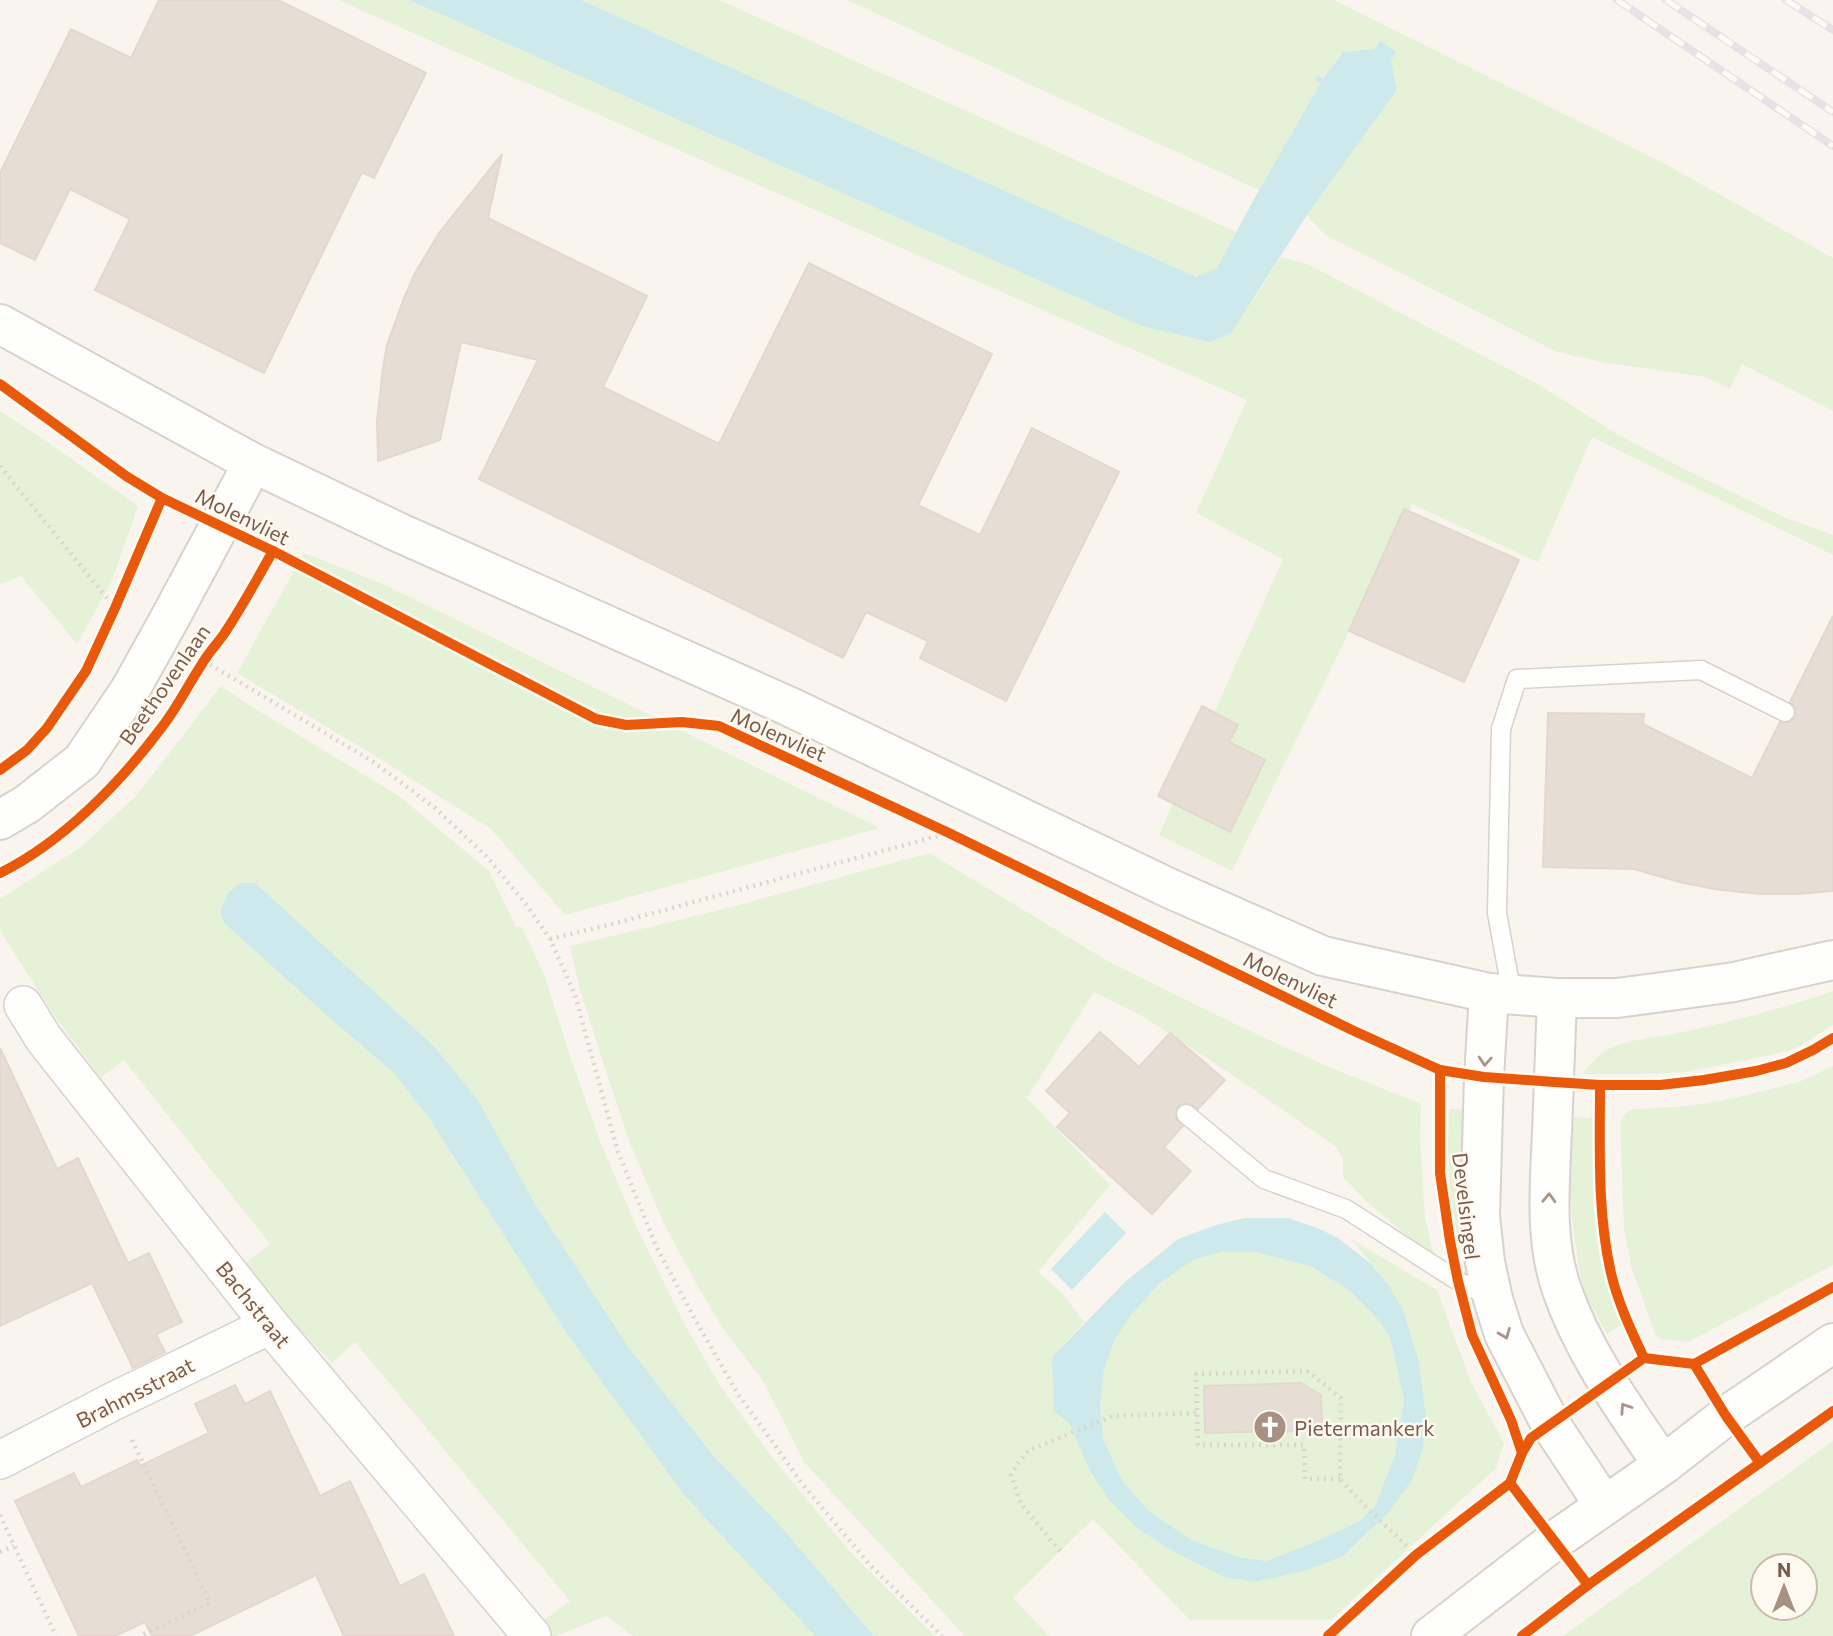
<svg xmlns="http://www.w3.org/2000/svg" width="1833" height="1636" font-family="Commissioner,sans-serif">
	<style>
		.green { fill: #e5f2d7; fill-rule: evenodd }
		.water { fill: #cde9ec; fill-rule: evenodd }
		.building { fill: #e6ddd5; stroke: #e3d8cf; stroke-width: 2 }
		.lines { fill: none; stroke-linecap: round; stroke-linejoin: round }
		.service-casing { stroke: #d9d2cc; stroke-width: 21 }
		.minor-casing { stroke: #d9d2cc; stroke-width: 40 }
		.tertiary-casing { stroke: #d9d2cc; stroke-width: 42 }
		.secondary-casing { stroke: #d9d1ca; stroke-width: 42 }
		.path { stroke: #dcd4ce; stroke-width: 4.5; stroke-dasharray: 2 5; stroke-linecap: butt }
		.service { stroke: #fefefc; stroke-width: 18 }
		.minor { stroke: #fefefc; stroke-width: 37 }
		.tertiary { stroke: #fefefc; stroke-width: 38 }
		.secondary { stroke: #fefefc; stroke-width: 38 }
		.rail-casing { stroke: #e6e3e6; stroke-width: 8 }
		.rail { stroke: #fffaf1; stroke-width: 5; stroke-dasharray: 16; stroke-linecap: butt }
		.cycleway-casing { stroke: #fffaf1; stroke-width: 15 }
		.cycleway { stroke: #e8590c; stroke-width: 10 }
		.oneway { stroke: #aa9488 }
		.labels { text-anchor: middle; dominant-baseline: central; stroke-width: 5; stroke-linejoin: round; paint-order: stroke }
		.street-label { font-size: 21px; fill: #7d5b49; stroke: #fffaf1 }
		.poi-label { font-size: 21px; fill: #7d5b49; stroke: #fffaf1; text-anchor: start }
	</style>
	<rect width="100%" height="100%" fill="#f9f5ee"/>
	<g class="green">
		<path d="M338 0H409L1139 325 1252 302 1281 257 1307 264 1541 386 1615 433 1682 468 1786 518 1833 535V555L1592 437 1538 562 1412 504 1232 871 1159 835 1283 559 1196 513 1247 400Z"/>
		<path d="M581 0H719L1236 232 1217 269 1196 277Z"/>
		<path d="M847 0H1334L1667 165 1833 258V411L1742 364 1730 389 1706 377 1607 363 1557 352 1324 234 1307 215 1397 90 1391 60 1380 41 1375 49 1343 52 1323 79 1318 75 1315 79 1320 84 1259 190Z"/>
		<path d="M0 411 46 441 138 506 111 583 77 644 21 576 0 584Z"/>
		<path d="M304 553 383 584 880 828 565 915 491 829 372 754 237 673Z"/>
		<path d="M221 686 249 705 399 796 489 871 516 927H522L544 974 569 1053 600 1141 636 1226 685 1325 721 1387 775 1461 854 1556 935 1636H874L784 1530 712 1454 629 1348 534 1202 478 1100 435 1047 255 884 241 883 225 924 333 1021 393 1072 429 1118 567 1334 684 1495 815 1636H634L606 1616 556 1636H542L538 1631 544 1620 570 1601 355 1342 332 1363 292 1321 241 1263 247 1262 270 1244 124 1060 101 1078 53 1014 3 935 0 929V899L81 847 137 795Z"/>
		<path d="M929 853 1113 964 1233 1023 1324 1065 1421 1104 1420 1138 1425 1218 1435 1260 1363 1198 1343 1177V1159L1335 1146 1228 1072 1139 1014 1094 992 1027 1098 1110 1185 1038 1272 1062 1293 1084 1322 1052 1357 1069 1423 1090 1471 1137 1528 1172 1551 1224 1577 1343 1556 1389 1512 1423 1448 1388 1284 1351 1239 1437 1290 1471 1382 1504 1443 1496 1468 1331 1620H1190L1093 1519 1013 1598 1049 1636H965L804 1462 763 1381 724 1330 697 1285 664 1224 629 1141 580 991 570 946 720 910Z"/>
		<path d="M1833 991V1025L1803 1044 1788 1051 1687 1072 1642 1074H1582C1589 1065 1596 1057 1605 1051 1628 1038 1658 1038 1683 1032 1734 1021 1784 1008 1833 991Z"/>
		<path d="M1833 1066V1265L1688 1342 1661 1339 1655 1334 1631 1266 1624 1228 1620 1123C1624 1115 1626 1112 1634 1109L1688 1106 1726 1100 1799 1082Z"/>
		<path d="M1449 1109 1471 1110 1472 1259 1463 1260 1451 1203 1448 1147Z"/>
		<path d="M1573 1117 1592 1118C1594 1165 1592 1213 1600 1258 1605 1282 1612 1303 1621 1325L1607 1334 1586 1296 1579 1269 1572 1220 1570 1187Z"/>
		<path d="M1222 1252H1255L1310 1266 1349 1290 1375 1316 1390 1337 1404 1400 1395 1455 1374 1508 1360 1521 1317 1541 1266 1561 1239 1557 1191 1540 1148 1510 1123 1482 1103 1439 1100 1405 1104 1369 1115 1339 1131 1315 1159 1284 1193 1260Z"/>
		<path d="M1833 1441V1636H1563ZM1805 1566V1608H1763V1566Z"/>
	</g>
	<g class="water">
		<path d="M409 0H581L1196 277 1217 268 1259 190 1320 84 1315 79 1318 75 1323 79 1343 52 1375 49 1380 41 1397 52 1391 60 1397 90 1307 215 1231 333 1209 342 1139 325Z"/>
		<path d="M241 883H255L435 1047 478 1100 534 1202 629 1348 712 1454 784 1530 874 1636H815L684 1495 567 1334 429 1118 393 1072 333 1021 225 924 220 912 228 893Z"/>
		<path d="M1105 1212 1126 1233 1072 1290 1051 1269Z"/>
		<path d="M1245 1218H1288L1315 1227 1338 1238 1370 1263 1388 1284 1403 1310 1419 1363 1426 1418 1423 1448 1412 1480 1389 1512 1343 1556 1307 1570 1254 1582 1224 1577 1172 1551 1137 1528 1109 1500 1090 1471 1069 1423 1054 1411 1052 1357 1125 1282 1178 1239 1216 1225ZM1222 1252H1255L1310 1266 1349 1290 1375 1316 1390 1337 1404 1400 1395 1455 1374 1508 1360 1521 1317 1541 1266 1561 1239 1557 1191 1540 1148 1510 1123 1482 1103 1439 1100 1405 1104 1369 1115 1339 1131 1315 1159 1284 1193 1260Z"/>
	</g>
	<g class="building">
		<path d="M159 0H278L426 73 374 178 362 172 264 373 95 290 130 219 70 189 35 260 0 243V173L71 29 131 58Z"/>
		<path d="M502 154 488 218 647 296 603 387 719 444 809 263 992 354 918 505 980 535 1032 428 1119 472 1006 701 920 658 928 641 866 612 843 658 479 479 538 360 461 342 440 440 378 461 377 421 383 368 387 345 404 298 415 273 439 233Z"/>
		<path d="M1404 509 1519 560 1464 682 1349 631Z"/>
		<path d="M1833 616V891L1798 894H1760L1721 890 1683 883 1634 869 1543 867 1548 713 1644 714 1643 724 1752 778 1780 722H1791L1795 716V706L1790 702Z"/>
		<path d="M1202 706 1238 725 1229 742 1265 760 1230 832 1158 796Z"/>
		<path d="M1100 1032 1139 1067 1170 1033 1225 1080 1198 1109 1187 1103 1181 1104 1177 1107 1175 1117 1183 1126 1164 1147 1191 1171 1152 1214 1057 1127 1070 1113 1046 1091Z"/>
		<path d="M0 1048 57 1169 78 1158 128 1263 149 1253 182 1322 156 1334 165 1352 133 1368 92 1283 0 1326Z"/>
		<path d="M1301 1383 1321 1395 1322 1430 1205 1433 1204 1386Z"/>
		<path d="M235 1385 245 1404 270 1391 320 1496 350 1481 400 1586 424 1574 454 1636H344L316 1575 190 1636H152L145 1622 115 1636H79L15 1501 74 1473 81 1487 137 1460 140 1466 209 1433 195 1404Z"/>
	</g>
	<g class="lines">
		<defs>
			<g id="service">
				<path d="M1512 995 1497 913 1501 729 1517 679 1701 670 1785 712"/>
				<path d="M1186 1114 1264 1179 1346 1209 1458 1281 1490 1297"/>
			</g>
			<g id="minor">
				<path d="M23 1005 44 1039 270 1325 532 1636"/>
				<path d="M0 1460 114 1401 270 1325"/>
			</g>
			<g id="tertiary">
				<path d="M0 324 253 463 400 533 788 706 1171 889 1323 956 1489 993 1557 998H1617L1670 991 1734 982 1833 960"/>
				<path d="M0 820 27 804 82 761 130 690 170 618 253 463"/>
				<path d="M1489 993 1484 1077 1480 1216 1485 1262 1493 1299 1504 1334 1551 1425 1604 1505"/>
				<path d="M1557 998C1555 1043 1554 1087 1552 1131 1550 1184 1544 1239 1562 1290 1584 1354 1625 1409 1663 1465"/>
			</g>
			<path id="secondary" d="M1431 1636 1554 1541 1663 1465 1726 1416 1833 1343"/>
		</defs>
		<use href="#service" class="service-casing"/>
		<use href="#minor" class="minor-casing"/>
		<use href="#tertiary" class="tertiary-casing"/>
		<use href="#secondary" class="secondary-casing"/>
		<g class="path">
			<path d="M0 466 115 608"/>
			<path d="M204 661 372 761 435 808 486 856 526 904 550 939 575 995 618 1152 657 1248 697 1323 738 1394 804 1486 869 1564 942 1636"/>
			<path d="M550 939 620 922 949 833"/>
			<path d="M132 1440 210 1603 140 1636"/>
			<path d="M1340 1479H1305L1304 1445H1198L1196 1374 1307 1371 1341 1398 1340 1479 1364 1505 1416 1555"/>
			<path d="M0 1515 56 1636"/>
			<path d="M1060 1551 1021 1504 1011 1475 1016 1466 1028 1451 1112 1416 1197 1413"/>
			<path d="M0 1552 14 1546"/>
		</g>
		<use href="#service" class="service"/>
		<use href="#minor" class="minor"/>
		<use href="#tertiary" class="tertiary"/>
		<use href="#secondary" class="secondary"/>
		<defs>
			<g id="rail">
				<path d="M1617 0 1833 146"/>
				<path d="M1666 0 1833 112"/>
				<path d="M1786 0 1833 30"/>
			</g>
		</defs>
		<use href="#rail" class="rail-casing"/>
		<use href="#rail" class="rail"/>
		<defs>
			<g id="cycleway">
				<path d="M0 384 126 476 162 498 273 551 596 719 626 725 682 722 719 726 949 833 1352 1030 1440 1070 1484 1077 1554 1082 1600 1085H1660L1704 1080 1756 1071 1786 1063 1813 1050 1833 1038"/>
				<path d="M0 770 27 750 47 728 86 671 115 608 162 498"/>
				<path d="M0 873C63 842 120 783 162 727 177 708 188 685 202 664 208 653 217 644 224 634 242 607 257 579 273 551"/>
				<path d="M1440 1070V1173L1450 1241 1458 1281 1472 1335 1511 1420 1522 1453"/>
				<path d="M1600 1085C1600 1148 1597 1212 1611 1273 1618 1303 1631 1330 1644 1358"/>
				<path d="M1694 1364 1726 1416 1760 1463"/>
				<path d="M1510 1483 1588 1585"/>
				<path d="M1328 1636 1416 1555 1510 1483 1522 1453 1531 1438 1644 1358 1694 1364 1833 1287"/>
				<path d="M1522 1636 1588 1585 1833 1411"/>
			</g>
		</defs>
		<use href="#cycleway" class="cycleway-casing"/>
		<use href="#cycleway" class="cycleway"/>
	</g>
	<defs><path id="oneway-chevron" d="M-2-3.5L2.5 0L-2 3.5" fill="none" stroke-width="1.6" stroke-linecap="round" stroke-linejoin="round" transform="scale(1.75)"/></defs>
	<g class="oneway">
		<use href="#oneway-chevron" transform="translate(1485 1061) rotate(94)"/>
		<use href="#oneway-chevron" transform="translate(1549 1198) rotate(-88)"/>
		<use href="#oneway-chevron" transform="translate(1505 1334) rotate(68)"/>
		<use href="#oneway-chevron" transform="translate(1625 1408) rotate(-124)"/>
	</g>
	<defs>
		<symbol id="church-disc" viewBox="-11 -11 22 22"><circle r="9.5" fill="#a89183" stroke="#fffaf1"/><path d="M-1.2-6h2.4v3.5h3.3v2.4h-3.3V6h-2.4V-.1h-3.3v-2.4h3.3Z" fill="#fff"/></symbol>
	</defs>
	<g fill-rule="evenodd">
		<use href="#church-disc" x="1251" y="1408" width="38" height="38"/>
	</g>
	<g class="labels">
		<g class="street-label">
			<text transform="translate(243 516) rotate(26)">Molenvliet</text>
			<text transform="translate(164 684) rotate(-55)">Beethovenlaan</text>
			<text transform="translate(779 734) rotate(24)">Molenvliet</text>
			<text transform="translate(1291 979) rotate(26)">Molenvliet</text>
			<text transform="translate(1467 1206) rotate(83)">Develsingel</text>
			<text transform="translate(254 1304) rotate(51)">Bachstraat</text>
			<text transform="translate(135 1392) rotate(-27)">Brahmsstraat</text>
		</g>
		<g class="poi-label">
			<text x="1294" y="1427">Pietermankerk</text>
		</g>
	</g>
	<g transform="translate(1784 1587)"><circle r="33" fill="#fffaf1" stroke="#cbbaae" stroke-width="2"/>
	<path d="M0-5L12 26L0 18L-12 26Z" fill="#a89183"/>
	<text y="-10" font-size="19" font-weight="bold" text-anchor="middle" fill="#7d5b49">N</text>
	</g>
</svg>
